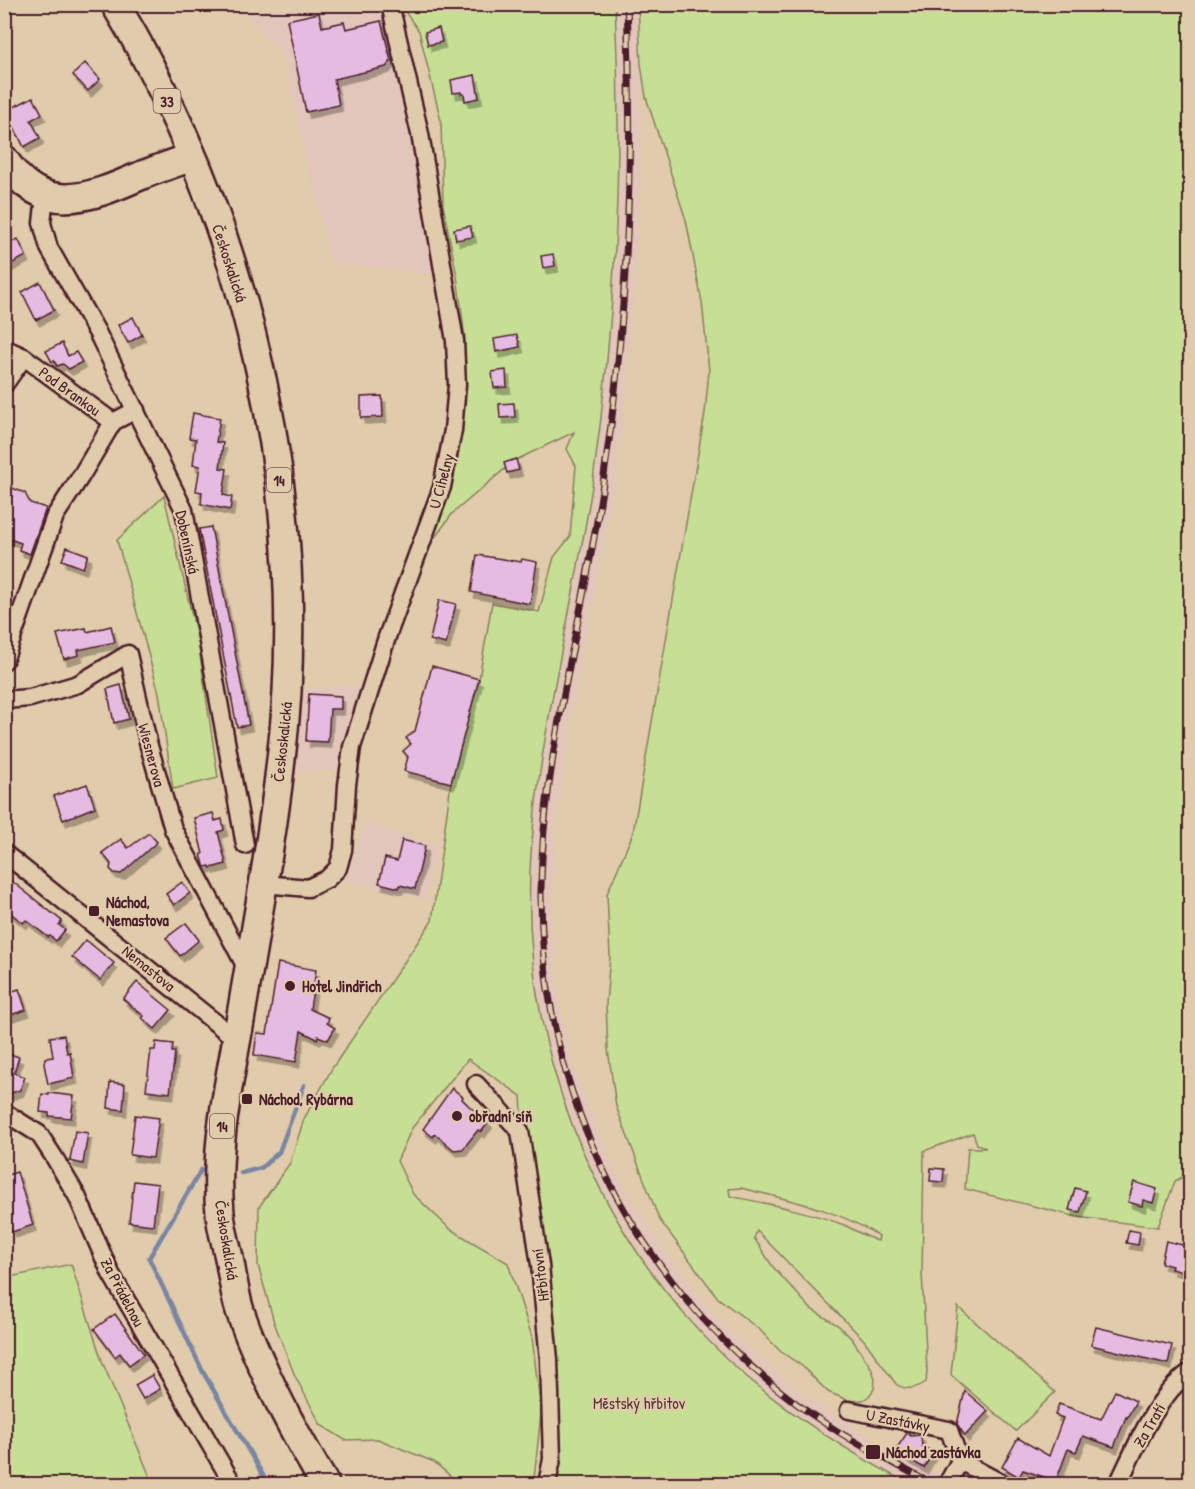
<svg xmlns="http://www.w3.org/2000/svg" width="1195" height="1489" font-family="'Patrick Hand',sans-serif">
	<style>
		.built { fill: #e2c6ba }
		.green { fill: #c7df95; stroke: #887f60; stroke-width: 1.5; fill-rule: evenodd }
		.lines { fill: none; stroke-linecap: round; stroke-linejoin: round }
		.stream { stroke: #7985a4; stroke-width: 4.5 }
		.building { fill: #e5bbe1; stroke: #4a1f2b; stroke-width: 1.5; filter: url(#shadow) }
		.minor-casing { stroke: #4a1f2b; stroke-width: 21 }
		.primary-casing { stroke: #4a1f2b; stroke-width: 32 }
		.minor { stroke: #e0cbaa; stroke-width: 16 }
		.primary { stroke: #e0cbaa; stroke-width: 27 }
		.rail-casing { stroke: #4a1f2b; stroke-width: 7 }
		.rail { stroke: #e0cbaa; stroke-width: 4.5; stroke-dasharray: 14; stroke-linecap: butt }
		.poi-dot { fill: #4a1f2b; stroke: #e0cbaa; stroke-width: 2 }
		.labels { text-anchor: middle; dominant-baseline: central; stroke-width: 4.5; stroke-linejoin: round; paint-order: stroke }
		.shield { fill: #e0cbaa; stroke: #775351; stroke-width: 1.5 }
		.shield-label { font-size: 15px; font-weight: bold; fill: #4a1f2b }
		.street-label { font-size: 16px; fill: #4a1f2b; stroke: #e0cbaa }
		.poi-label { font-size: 16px; font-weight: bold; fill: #4a1f2b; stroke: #e0cbaa; text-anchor: start }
		.park-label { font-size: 16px; fill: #563236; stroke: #e0cbaa }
	</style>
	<defs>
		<filter id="shadow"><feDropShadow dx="3.5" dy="6" stdDeviation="0" flood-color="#0004"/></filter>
	</defs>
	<rect width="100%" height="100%" fill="#e0cbaa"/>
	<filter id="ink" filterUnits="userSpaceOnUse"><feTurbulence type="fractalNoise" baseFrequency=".0167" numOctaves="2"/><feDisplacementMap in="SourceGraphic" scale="12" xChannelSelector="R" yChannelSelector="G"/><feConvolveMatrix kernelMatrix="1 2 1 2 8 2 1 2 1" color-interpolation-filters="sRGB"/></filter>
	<g filter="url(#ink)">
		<g class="built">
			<path d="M249 5H390L411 43 424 116 438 276 330 262 283 54 249 21Z"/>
			<path d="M615 5H638L641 64V163L636 269 625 405 614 488 573 708 557 814 552 901 557 981 563 1019 573 1061 586 1099 616 1173 663 1249 712 1312 743 1343 804 1395 878 1443 954 1484H909L867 1462 790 1412 727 1359 696 1327 644 1261 596 1183 565 1106 552 1067 541 1023 531 944V856L542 762 603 402 614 268 618 64Z"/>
			<path d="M361 683 339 756 337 770 295 774 302 689Z"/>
			<path d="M366 823 438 845 425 900 344 880Z"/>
		</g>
		<g class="green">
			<path d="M400 5H615C623 163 615 323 593 480 574 605 540 728 531 853 518 1039 591 1230 727 1359 781 1410 843 1449 909 1484H556L558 1371 525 1161 521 1096 468 1059 412 1128 397 1161 413 1194 450 1229 508 1263 532 1337 541 1413 534 1479 530 1484H460L434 1462 378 1439 345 1440 321 1425 295 1376 274 1322 258 1265 259 1207 290 1163 304 1119 333 1067 432 921 451 783 479 679 492 603 539 612 554 557 570 537 576 466 567 449 574 432 514 461 452 514 431 543 447 487 462 410 465 337 457 276 443 205 441 121 419 31Z"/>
			<path d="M638 5H1190V1173L1175 1181 1158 1227 1077 1217 965 1189 968 1148H986L977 1144 973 1133 924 1151 922 1274 927 1371 926 1382C916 1389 906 1391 896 1384L864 1340 757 1231 754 1238 773 1267 811 1309 839 1326 852 1339 872 1369 875 1379 874 1389 869 1396 863 1400 850 1401 828 1392 802 1366 780 1351 760 1330 718 1298 659 1219 616 1106 608 1049 606 1004 610 956 607 894 633 833 705 413 709 371 702 302 686 220 646 97 641 64ZM741 1188C789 1200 837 1209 879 1236L878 1241C866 1237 855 1230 844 1225 807 1211 769 1204 730 1196L729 1189Z"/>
			<path d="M164 496 198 641 218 778 173 789 159 693 117 540Z"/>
			<path d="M71 1264 102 1361 153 1484H5V1278Z"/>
			<path d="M958 1307 1055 1392 1016 1431 951 1375Z"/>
		</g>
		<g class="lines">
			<g class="stream">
				<path d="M201 1170 149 1258 203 1372 268 1484"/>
				<path d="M241 1173 261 1168 279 1152 304 1085"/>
			</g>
		</g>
		<g class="building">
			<path d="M319 13 322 27 344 22 346 29 381 21 391 61 386 67 334 79 339 105 306 112 287 20Z"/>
			<path d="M439 28 442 42 428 45 425 32Z"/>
			<path d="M85 63 100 79 88 91 73 75Z"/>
			<path d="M475 75 479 98 465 101 464 94H461V92L453 93 451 80Z"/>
			<path d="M33 97 42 114 31 120 40 138 24 147 6 111Z"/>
			<path d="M470 226 473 237 456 240 454 229Z"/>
			<path d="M18 239 26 256 4 268V246Z"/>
			<path d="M553 254 555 266 543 268 541 256Z"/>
			<path d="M40 282 54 310 36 320 22 292Z"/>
			<path d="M133 317 142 335 128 343 118 325Z"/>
			<path d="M517 335 520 347 496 352 494 339Z"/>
			<path d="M62 343 68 356 76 352 82 362 69 369 63 364 57 366 54 361 52 362 46 351Z"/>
			<path d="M506 370 507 387 494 388 492 372Z"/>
			<path d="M382 396 383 417 361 418V397Z"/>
			<path d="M514 403 515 417 500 418 499 404Z"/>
			<path d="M193 413 220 418 216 442 223 443 220 468 227 469 223 495 232 497 230 510 201 504 202 492 196 491 200 466 193 465 196 439 189 438Z"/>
			<path d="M516 459 519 470 507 473 504 463Z"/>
			<path d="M7 486 25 493 30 503 46 508 30 554 19 550 21 543 4 537V493Z"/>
			<path d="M211 527 249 725 237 727 199 529Z"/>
			<path d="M67 547 88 555 83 568 62 560Z"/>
			<path d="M477 555 521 562 522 559 537 562 530 604 471 592Z"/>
			<path d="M439 600 456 604 446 644 430 640Z"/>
			<path d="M111 626 115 642 78 650 79 655 64 659 57 634 86 628 87 632Z"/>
			<path d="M432 666 479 679 451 783 404 771 408 757 403 751 411 744 406 738 415 731Z"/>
			<path d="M121 685 129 719 114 723 107 689Z"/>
			<path d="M309 694 341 696V709H330L328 742 306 741Z"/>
			<path d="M87 784 95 807 63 820 54 796Z"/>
			<path d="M213 813 215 821 222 819 224 830 218 832 226 864 211 868 210 866 205 867 204 865 201 854H203L194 818Z"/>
			<path d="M149 833 157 842 121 874 114 873 110 869 111 864 102 853 121 839 128 848Z"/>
			<path d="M402 840 425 846 415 889 400 885 399 888 379 883 385 858 397 861Z"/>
			<path d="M4 875 62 921 59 925 65 930 56 941 50 936 48 937 26 920 23 923 8 911 11 907 4 902Z"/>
			<path d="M182 882 190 893 174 905 166 894Z"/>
			<path d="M186 923 199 940 180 956 166 938Z"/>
			<path d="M86 940 114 963 100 980 72 957Z"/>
			<path d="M278 963 316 970 310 1009 329 1018 327 1023 335 1028 328 1040 318 1036 317 1039 301 1031 296 1062 254 1055 257 1033 267 1034Z"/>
			<path d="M137 982 171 1010 155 1029 142 1018 144 1016 123 999Z"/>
			<path d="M19 989 26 1010 4 1017V994Z"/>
			<path d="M64 1035 67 1053 70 1052 74 1078 48 1084 44 1064 45 1058 53 1057 50 1037Z"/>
			<path d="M156 1042 173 1044 172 1052H175L170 1093 146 1090 151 1050H155Z"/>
			<path d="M4 1052 19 1057 14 1073 25 1077 20 1090 6 1095 4 1094Z"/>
			<path d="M110 1082 125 1084 123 1110 108 1108Z"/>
			<path d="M452 1088 463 1097 462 1099 469 1106 489 1122 481 1132 478 1130 463 1149 454 1150 435 1134 433 1137 423 1129Z"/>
			<path d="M49 1093 74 1096 71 1118 49 1116V1113L40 1112 42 1094 49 1095Z"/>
			<path d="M135 1115 159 1118 153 1158 130 1155Z"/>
			<path d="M75 1131 88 1133 83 1164 70 1161Z"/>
			<path d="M931 1168 944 1169 943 1182 930 1181Z"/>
			<path d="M17 1172 33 1225 12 1232 4 1208V1176Z"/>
			<path d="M134 1181 158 1184 153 1225 129 1222Z"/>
			<path d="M1134 1182 1157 1189 1153 1203 1143 1200 1142 1206 1128 1202Z"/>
			<path d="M1075 1188 1086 1191 1080 1212 1069 1210Z"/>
			<path d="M1129 1230 1140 1232 1138 1245 1126 1243Z"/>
			<path d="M1166 1241 1191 1247 1189 1273 1171 1269 1172 1266 1161 1263Z"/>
			<path d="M115 1314 144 1354 129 1365 120 1353 115 1357 94 1329Z"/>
			<path d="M1096 1327 1172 1345 1168 1364 1091 1345Z"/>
			<path d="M152 1375 160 1389 143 1399 135 1385Z"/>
			<path d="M965 1391 988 1411 965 1436 957 1424Z"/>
			<path d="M1115 1391 1136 1401 1127 1418 1126 1417 1114 1447 1083 1436 1076 1452 1068 1449 1056 1481 1023 1470 1019 1477 1002 1467 1018 1438 1049 1456 1063 1418 1055 1415 1059 1404 1101 1419Z"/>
			<path d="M907 1433 911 1436 921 1435 922 1446 933 1452 924 1468 895 1451Z"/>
		</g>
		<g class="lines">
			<defs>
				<g id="minor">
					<path d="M45 195 42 223 49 248 97 332 184 510 245 845"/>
					<path d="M4 348 24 357 113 422 136 410"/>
					<path d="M4 385 24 357"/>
					<path d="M4 661 55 516 81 476 113 422"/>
					<path d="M4 700 30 698 78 684 128 654 149 746 173 829 248 971"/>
					<path d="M4 853 237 1040"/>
					<path d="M264 884 308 888 327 879 338 868 343 850 347 785 352 747 387 637 442 487 453 430 457 385 455 341 420 134 390 4"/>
					<path d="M476 1084 520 1131 540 1265 549 1360 552 1459 547 1484"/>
					<path d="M4 1112 39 1134 54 1157 77 1196 111 1274 233 1484"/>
					<path d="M849 1410 949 1430 960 1461 1003 1484"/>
					<path d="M947 1484 960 1461"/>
					<path d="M1118 1484C1136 1447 1156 1396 1190 1372"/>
				</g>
				<g id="primary">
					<path d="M115 4C238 207 300 456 287 692 280 803 258 912 240 1021 229 1084 214 1148 220 1213 221 1228 226 1243 229 1258 232 1273 234 1289 238 1304 243 1323 252 1343 260 1361 279 1404 301 1444 325 1484"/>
					<path d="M4 159C41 217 88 199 140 176 157 169 175 163 192 157"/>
				</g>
			</defs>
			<use href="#minor" class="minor-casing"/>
			<use href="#primary" class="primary-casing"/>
			<use href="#minor" class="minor"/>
			<use href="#primary" class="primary"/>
			<defs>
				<path id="rail" d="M627 4C634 164 627 325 603 483 585 608 549 731 542 858 530 1073 624 1275 797 1404 839 1435 886 1459 932 1484"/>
			</defs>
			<use href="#rail" class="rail-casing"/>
			<use href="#rail" class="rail"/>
		</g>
	</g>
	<g class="poi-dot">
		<rect x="88" y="905" width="12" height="12" rx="3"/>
		<circle cx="290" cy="986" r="6"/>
		<rect x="241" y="1093" width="12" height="12" rx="3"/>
		<circle cx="457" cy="1116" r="6"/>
		<rect x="865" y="1444" width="16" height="16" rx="3"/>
	</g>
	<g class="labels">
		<g class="shield">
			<rect x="153.5" y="89" width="27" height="24" rx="4.5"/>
			<rect x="267" y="468" width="24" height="24" rx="4.5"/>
			<rect x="210" y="1114" width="24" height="24" rx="4.5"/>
		</g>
		<g class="shield-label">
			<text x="167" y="101">33</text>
			<text x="279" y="480">14</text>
			<text x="222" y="1126">14</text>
		</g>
		<g class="street-label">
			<text transform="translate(230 263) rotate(72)">Českoskalická</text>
			<text transform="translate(70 391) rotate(36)">Pod Brankou</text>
			<text transform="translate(441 481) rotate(-75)">U Cihelny</text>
			<text transform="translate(188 542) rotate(78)">Dobenínská</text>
			<text transform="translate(282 742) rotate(-84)">Českoskalická</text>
			<text transform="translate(152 755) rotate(75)">Wiesnerova</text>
			<text transform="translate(149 968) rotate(39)">Nemastova</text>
			<text transform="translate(227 1240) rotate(81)">Českoskalická</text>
			<text transform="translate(540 1275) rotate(-97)">Hřbitovní</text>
			<text transform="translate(123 1292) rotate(62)">Za Přádelnou</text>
			<text transform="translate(898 1420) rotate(11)">U Zastávky</text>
			<text transform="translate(1149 1425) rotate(-60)">Za Tratí</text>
		</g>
		<g class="poi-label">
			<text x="106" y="902">Náchod,<tspan x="106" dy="18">Nemastova</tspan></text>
			<text x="302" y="986">Hotel Jindřich</text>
			<text x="259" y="1099">Náchod, Rybárna</text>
			<text x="469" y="1116">obřadní síň</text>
			<text x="886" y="1452">Náchod zastávka</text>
		</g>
		<g class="park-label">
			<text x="639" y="1403">Městský hřbitov</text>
		</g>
	</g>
	<rect width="1195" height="1489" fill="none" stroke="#e0cbaa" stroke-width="24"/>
	<rect x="12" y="12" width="1171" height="1465" fill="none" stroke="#4a1f2b" stroke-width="2" filter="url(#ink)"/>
</svg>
